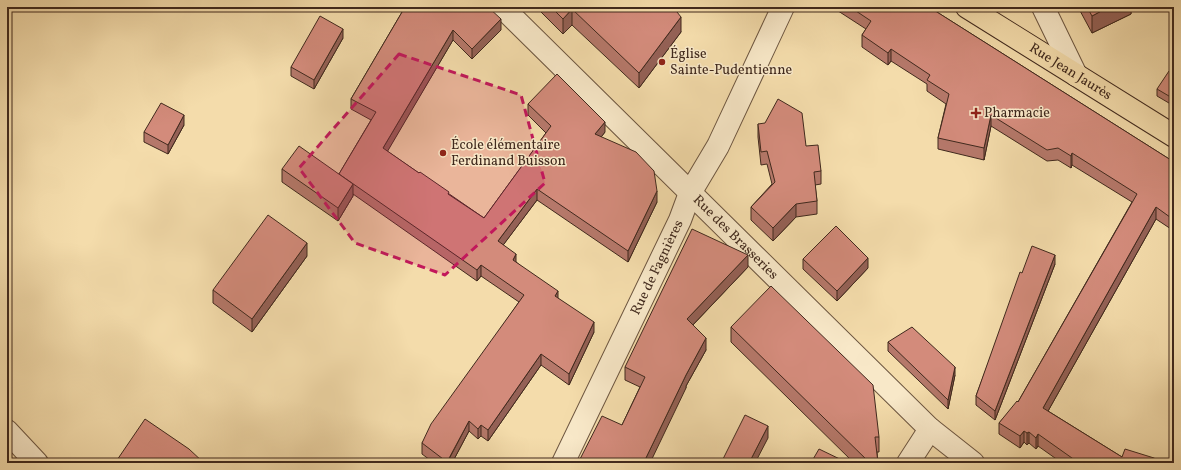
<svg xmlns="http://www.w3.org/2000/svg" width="1181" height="470" font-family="Vollkorn,serif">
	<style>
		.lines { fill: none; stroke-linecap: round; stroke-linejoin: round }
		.minor-casing { stroke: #6d5640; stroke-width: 24 }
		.major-casing { stroke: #40291d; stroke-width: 24 }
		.minor { stroke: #f8e8c8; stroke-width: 22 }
		.major { stroke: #f4dcab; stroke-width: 22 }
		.wall { fill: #b5786a; stroke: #40291d }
		.shaded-wall { fill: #946156; stroke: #40291d }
		.building { fill: #d38b7b; stroke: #40291d }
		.marked { fill: #c2185b; fill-opacity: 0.2; stroke: #c2185b; stroke-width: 3; stroke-dasharray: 8 5; stroke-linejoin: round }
		.poi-dot { fill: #8f2418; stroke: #f8e8c8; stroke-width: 1.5 }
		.labels { text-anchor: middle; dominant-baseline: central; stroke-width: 3; stroke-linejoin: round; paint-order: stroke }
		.poi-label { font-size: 14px; fill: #40291d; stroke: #f8e8c8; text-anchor: start }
		.street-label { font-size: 14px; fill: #40291d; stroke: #f8e8c8 }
	</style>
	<rect width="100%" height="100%" fill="#f4dcab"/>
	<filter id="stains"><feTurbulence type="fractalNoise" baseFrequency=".005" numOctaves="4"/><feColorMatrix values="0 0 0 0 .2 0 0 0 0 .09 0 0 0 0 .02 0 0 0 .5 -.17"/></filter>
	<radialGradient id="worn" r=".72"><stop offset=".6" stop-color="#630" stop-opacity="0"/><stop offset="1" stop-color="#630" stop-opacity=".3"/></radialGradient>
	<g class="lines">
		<defs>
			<g id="minor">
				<path id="s1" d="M502 7 930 429 973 463"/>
				<path d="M1043 7 1076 75"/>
				<path d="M7 431 37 463"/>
				<path id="s2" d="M563 463 680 220 690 193 718 146 783 7"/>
				<path d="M908 463 930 429"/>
			</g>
			<g id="major">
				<path id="s3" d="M967 7 1174 136"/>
			</g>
		</defs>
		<use href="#minor" class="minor-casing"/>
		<use href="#major" class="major-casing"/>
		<use href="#minor" class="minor"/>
		<use href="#major" class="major"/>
	</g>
	<g class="wall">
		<path d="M405 7 501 30 472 59 453 40 387 151 484 218 546 133 528 115V104L605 132 601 137 657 202 628 262 537 200 503 245 516 262 558 298 594 332 569 385 541 365 488 441 481 436 478 439 469 431 452 463H434L422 454V443L519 302 481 276 477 281 353 194V196L338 221 282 182V169L339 174 371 120 351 109V99Z"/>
		<path d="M538 7H673L681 32 639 88 572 25 563 34 538 9Z"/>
		<path d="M832 7H929L1174 162V231L1156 219 1048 411 1122 457 1162 463H1062L1038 446 1036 449 1029 443 1027 445 1024 442 1020 448 999 434V423L1018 402 1132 202 1072 165 1071 168 1058 160 1047 161 991 126 984 160 938 149V138L946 104 927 91V84L891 61 888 65 862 47V35L866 29Z"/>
		<path d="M1078 7H1131V14L1092 33Z"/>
		<path d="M343 38 314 89 291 76V67Z"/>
		<path d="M1174 73V106L1157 96V89Z"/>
		<path d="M758 124 806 146 821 171V184L815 185 817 201V214L796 217 773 241 751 220V207L772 184 767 164 761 165 758 137Z"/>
		<path d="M184 125 168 154 144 142V132Z"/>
		<path d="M307 256 252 332 213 303V290Z"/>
		<path d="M803 259 868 268 837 301 803 269Z"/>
		<path d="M1055 264 995 420 976 405V396L1022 273Z"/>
		<path d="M748 267 693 325 706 350 686 386V388L622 425 640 387 625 380V367Z"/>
		<path d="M731 327 879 437V452H877L878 463H854L731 342Z"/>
		<path d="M888 342 955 375 948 409 888 351Z"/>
	</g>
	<g class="shaded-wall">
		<path d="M1109 7H1131V14L1092 33V16Z"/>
		<path d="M572 9V25L563 34V19Z"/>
		<path d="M681 17V32L639 88V73Z"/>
		<path d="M501 19V30L472 59V49Z"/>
		<path d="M343 29V38L314 89V80Z"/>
		<path d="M453 30V40L383 159V148Z"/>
		<path d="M891 49V61L888 65V53Z"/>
		<path d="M184 115V125L168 154V145Z"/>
		<path d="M991 115V126L984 160V148Z"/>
		<path d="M605 122V132L595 145V134Z"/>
		<path d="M1072 153V165L1071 168V156Z"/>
		<path d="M353 184V196L338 221V208Z"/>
		<path d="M537 189V200L498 252V241Z"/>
		<path d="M657 191V202L628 262V251Z"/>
		<path d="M796 204V217L773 241V228Z"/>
		<path d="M1156 207V219L1043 420V408Z"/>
		<path d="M307 243V256L252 332V319Z"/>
		<path d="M516 254V264L513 260Z"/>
		<path d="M748 255V267L687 331V319Z"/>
		<path d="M1055 255V264L995 420V411Z"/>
		<path d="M868 258V268L837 301V291Z"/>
		<path d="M481 265V276L477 281V270Z"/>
		<path d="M558 291V302L555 296Z"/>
		<path d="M594 322V332L569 385V374Z"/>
		<path d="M706 338V350L686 386V388L650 463H644V462L686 375Z"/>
		<path d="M541 354V365L488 441V430Z"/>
		<path d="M955 367V375L948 409V400Z"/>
		<path d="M469 421V431L452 463H447Z"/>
		<path d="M481 425V436L478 439V429Z"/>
		<path d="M768 426V438L755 463H749Z"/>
		<path d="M1024 431V442L1020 448V436Z"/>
		<path d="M1029 432V443L1027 445V433Z"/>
		<path d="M1038 434V446L1036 449V438Z"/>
	</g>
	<g class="building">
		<path d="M405 7H488L501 19 472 49 453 30 383 148 419 173 420 172 449 192 448 194 484 218 551 126 528 104 557 74 605 122 595 134 636 152 654 171 657 191 628 251 537 189 498 241 516 254 513 260 558 291 555 296 594 322 569 374 541 354 488 430 481 425 478 429 469 421 447 462 422 443 431 424 524 295 481 265 477 270 339 174 376 112 351 99Z"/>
		<path d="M551 7H673L681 17 639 73 572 9 563 19Z"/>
		<path d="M850 7H929L1174 162V220L1156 207 1043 408 1122 457 1125 449 1154 458 1162 463H1079L1038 434 1036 438 1029 432 1027 433 1024 431 1020 436 999 423 1017 401 1018 402 1137 194 1072 153 1071 156 1058 148 1047 150 991 115 984 148 938 138 949 94 927 80 930 75 891 49 888 53 862 35 871 21Z"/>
		<path d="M1087 7H1109L1092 16Z"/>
		<path d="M320 16 343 29 314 80 291 67Z"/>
		<path d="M1169 71 1174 73V99L1157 89Z"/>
		<path d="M778 99 802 113 806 146 818 145 821 171 814 172 817 201 796 204 773 228 751 207 775 182 767 151 761 152 758 124 765 123Z"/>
		<path d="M161 103 184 115 168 145 144 132Z"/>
		<path d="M299 146 353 184 338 208 282 169Z"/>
		<path d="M268 215 307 243 252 319 213 290Z"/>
		<path d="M836 226 868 258 837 291 803 259Z"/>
		<path d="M692 229 748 255 687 319 706 338 686 375 644 462 647 463H578L602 416 622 425 645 377 625 367Z"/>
		<path d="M1032 246 1055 255 995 411 976 396 1020 272 1022 273Z"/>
		<path d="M771 286 873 385 879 437H875L878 463H870L731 327Z"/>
		<path d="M912 327 955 367 948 400 888 342Z"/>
		<path d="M745 415 768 426 749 463H721Z"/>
		<path d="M145 419 189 449 204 463H115Z"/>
		<path d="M819 449 848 463H803L804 461H812Z"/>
		<path d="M1174 461V463H1166Z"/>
	</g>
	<path class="marked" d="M399 54 521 95 545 183 445 275 355 243 299 168Z"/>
	<g class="poi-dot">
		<circle cx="662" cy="62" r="4"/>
		<path d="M974 107h4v4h4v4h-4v4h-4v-4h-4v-4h4z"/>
		<circle cx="443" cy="153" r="4"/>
	</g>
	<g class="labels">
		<g class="poi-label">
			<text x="670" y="54">Église<tspan x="670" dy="16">Sainte-Pudentienne</tspan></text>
			<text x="984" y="113">Pharmacie</text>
			<text x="451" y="145">École élémentaire<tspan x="451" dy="16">Ferdinand Buisson</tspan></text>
		</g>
		<g class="street-label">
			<text stroke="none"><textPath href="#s3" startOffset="122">Rue Jean Jaurès</textPath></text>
			<text stroke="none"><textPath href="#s1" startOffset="328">Rue des Brasseries</textPath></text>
			<text stroke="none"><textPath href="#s2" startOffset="217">Rue de Fagnières</textPath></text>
		</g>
	</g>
	<rect width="1181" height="470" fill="none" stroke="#f4dcab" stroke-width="24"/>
	<rect x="8" y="8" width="1165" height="454" fill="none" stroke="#40291d" stroke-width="2"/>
	<rect x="12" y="12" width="1157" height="446" fill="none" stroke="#40291d"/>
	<rect width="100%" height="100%" filter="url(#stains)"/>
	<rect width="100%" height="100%" fill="url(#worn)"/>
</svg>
